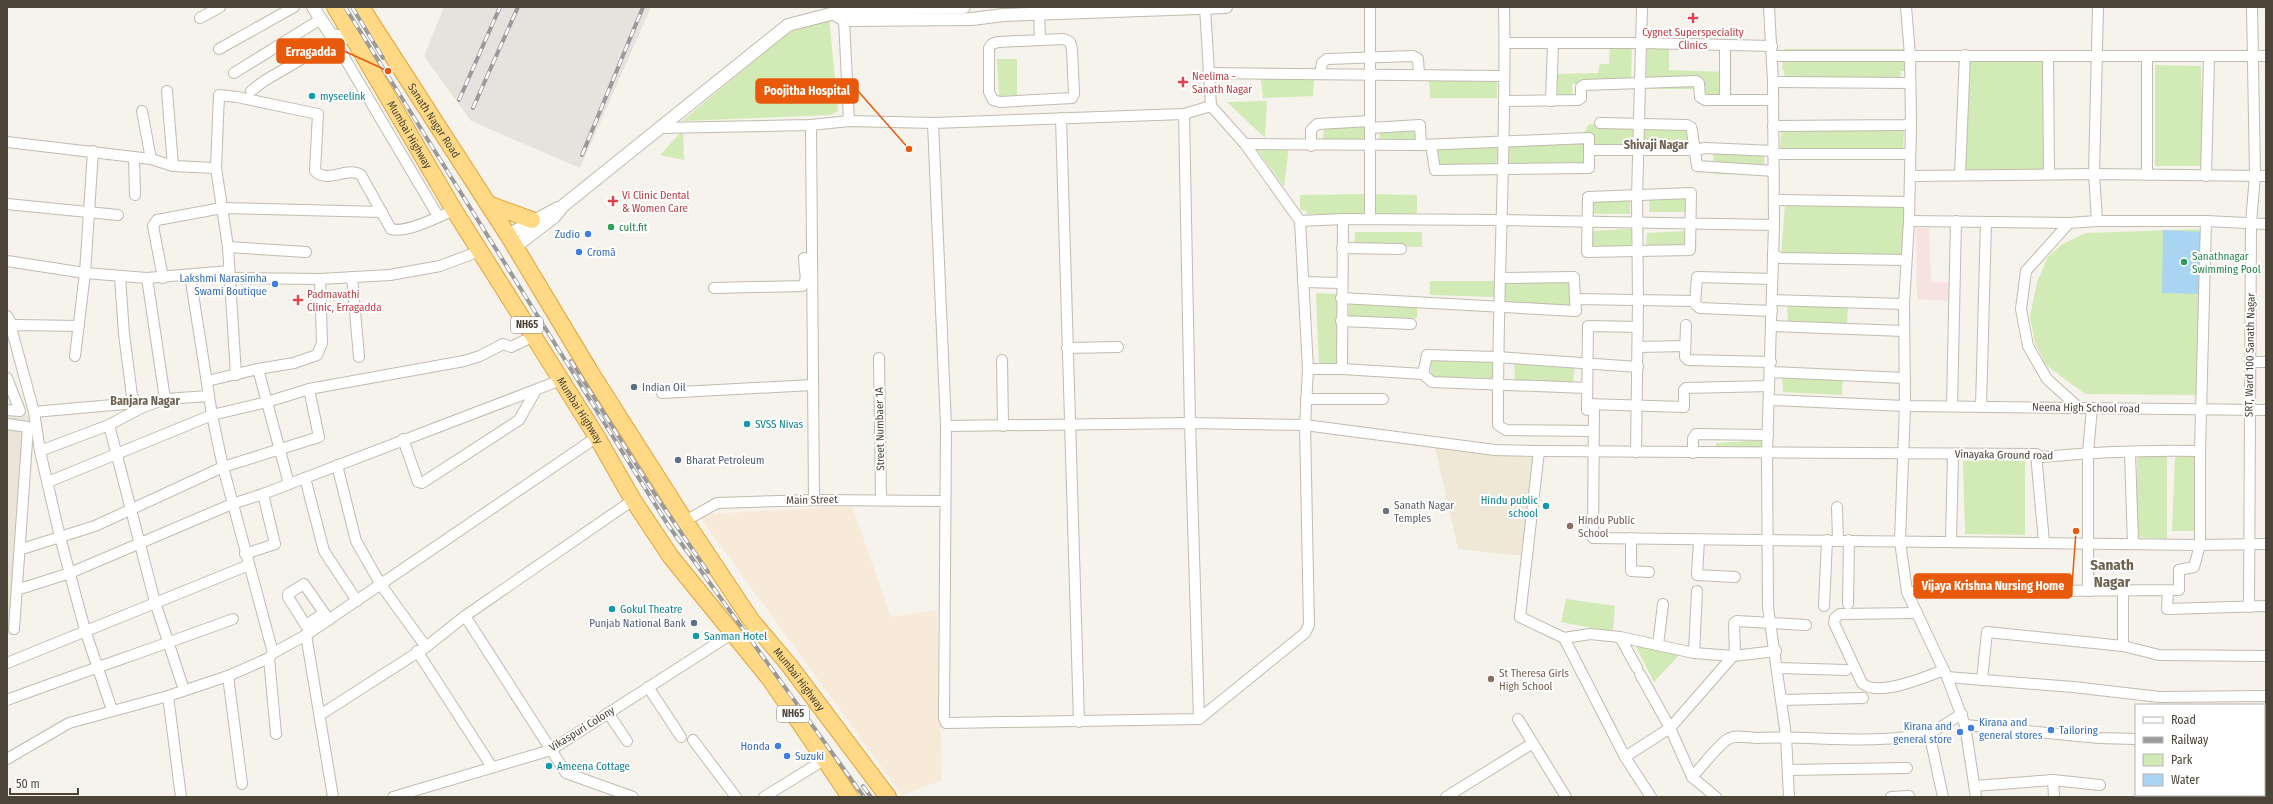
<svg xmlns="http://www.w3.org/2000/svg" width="2273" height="804" font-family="'Fira Sans Condensed',sans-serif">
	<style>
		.residential { fill: #eae5da }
		.commercial { fill: #f7ead8 }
		.industrial { fill: #e6e2dd }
		.education { fill: #efe8d6 }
		.medical { fill: #f6e3e0 }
		.green { fill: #d2eab5 }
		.water { fill: #a9d4f2 }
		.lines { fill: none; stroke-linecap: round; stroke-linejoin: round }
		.minor-casing { stroke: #c2bbae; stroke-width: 12 }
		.tertiary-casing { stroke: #c2bbae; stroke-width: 14 }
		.trunk-casing { stroke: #e0a43c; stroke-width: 18 }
		.minor { stroke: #fff; stroke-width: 10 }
		.tertiary { stroke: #fff; stroke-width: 12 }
		.trunk { stroke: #ffd985; stroke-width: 16 }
		.rail-casing { stroke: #9a9a9a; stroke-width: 4 }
		.rail { stroke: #fff; stroke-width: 2.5; stroke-dasharray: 8; stroke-linecap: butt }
		.health-dot { fill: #e0444e; stroke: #fff; stroke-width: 1.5 }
		.culture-dot { fill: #0f9aa8; stroke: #fff; stroke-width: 1.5 }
		.leisure-dot { fill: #2e9e5b; stroke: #fff; stroke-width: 1.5 }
		.shop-dot { fill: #3f7fe0; stroke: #fff; stroke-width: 1.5 }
		.service-dot { fill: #5c6f8a; stroke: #fff; stroke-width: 1.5 }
		.worship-dot { fill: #6b7280; stroke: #fff; stroke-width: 1.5 }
		.education-dot { fill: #8d6e63; stroke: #fff; stroke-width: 1.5 }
		.labels { text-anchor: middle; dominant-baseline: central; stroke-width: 4; stroke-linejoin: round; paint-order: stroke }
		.shield { fill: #fff; stroke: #817c74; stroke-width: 1 }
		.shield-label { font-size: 10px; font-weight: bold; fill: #4b4439 }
		.health-label { font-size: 11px; fill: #be3a42; stroke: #fff; text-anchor: start }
		.culture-label { font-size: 11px; fill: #0d838f; stroke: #fff; text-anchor: start }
		.street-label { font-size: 11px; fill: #4b4439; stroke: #fff }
		.leisure-label { font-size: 11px; fill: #27864d; stroke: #fff; text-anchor: start }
		.shop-label { font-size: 11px; fill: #366cbe; stroke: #fff; text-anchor: end }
		.service-label { font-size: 11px; fill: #4e5e75; stroke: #fff; text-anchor: start }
		.worship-label { font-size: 11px; fill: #5b616d; stroke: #fff; text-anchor: start }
		.education-label { font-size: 11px; fill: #785e54; stroke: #fff; text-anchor: start }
		.neighbourhood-label { font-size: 12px; font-weight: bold; fill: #6e6250; stroke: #fff }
		.district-label { font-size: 15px; font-weight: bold; fill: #6e6250; stroke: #fff }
		.leader { fill: none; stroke: #e8590c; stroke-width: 1.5 }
		.callout-dot { fill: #e8590c; stroke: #fff; stroke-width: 1.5 }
		.callout { fill: #e8590c; stroke: #e8590c; stroke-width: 1.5 }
		.callout-label { font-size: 12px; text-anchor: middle; font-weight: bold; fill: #fff }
	</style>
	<rect width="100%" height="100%" fill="#f6f3ec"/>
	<path class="residential" d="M7 413 31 415 17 635 7 634Z"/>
	<path class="commercial" d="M852 506 891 617 937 610 942 780 902 795 701 519 707 514Z"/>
	<path class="industrial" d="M444 7H651L580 168 471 121 424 56Z"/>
	<path class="education" d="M1435 447 1533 458 1522 556 1458 549Z"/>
	<path class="medical" d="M1916 227 1929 229 1931 282 1951 283V301L1917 299Z"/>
	<g class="green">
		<path d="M829 17 838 111 831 115 682 121 788 33Z"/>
		<path d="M1610 45H1632L1631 82 1572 84 1573 99 1558 103 1557 74 1598 73 1600 64H1609Z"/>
		<path d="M1647 47H1669V70L1723 72 1724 99 1703 98 1701 89H1646Z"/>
		<path d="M1784 49H1905V71H1901L1900 81H1785L1784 70H1782Z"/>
		<path d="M1967 58 2045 59 2047 172 1962 173Z"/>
		<path d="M997 59H1017V95L999 96Z"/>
		<path d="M2155 65 2201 66 2203 166H2155Z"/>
		<path d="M1497 75V98H1430L1429 77Z"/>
		<path d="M1314 78 1313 96 1263 98 1261 79Z"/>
		<path d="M1267 101 1265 138 1227 102Z"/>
		<path d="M1365 123V141H1323L1324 125Z"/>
		<path d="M1589 124 1636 126V148L1591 149 1582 136Z"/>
		<path d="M1421 127V144H1379L1380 129Z"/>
		<path d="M1640 127H1687L1693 148 1639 149Z"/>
		<path d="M1782 128H1904L1903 155H1789V148H1780Z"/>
		<path d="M683 130 684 160 660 155Z"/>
		<path d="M1588 140 1585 166 1506 167V143Z"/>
		<path d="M1434 146H1498L1496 167 1435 169Z"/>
		<path d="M1289 147 1284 187 1256 148Z"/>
		<path d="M1713 151H1764V175L1714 174Z"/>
		<path d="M1370 194 1417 195V214H1306L1307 211 1300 210V195Z"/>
		<path d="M1691 195V212H1649L1650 197Z"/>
		<path d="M1630 197V214H1588L1589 199Z"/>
		<path d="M1785 204H1906L1903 258 1781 257Z"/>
		<path d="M1632 229 1631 247H1590V231Z"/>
		<path d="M2204 229 2201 395 2085 394 2046 365 2035 343 2030 317 2037 282 2048 257 2062 244 2086 233Z"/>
		<path d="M1688 231V249H1646L1647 233Z"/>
		<path d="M1355 232H1422V247L1354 246Z"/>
		<path d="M1504 279 1569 282 1570 306 1502 302Z"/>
		<path d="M1430 281H1497V297L1430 295Z"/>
		<path d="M1316 293 1337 294 1341 365H1319Z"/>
		<path d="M1349 302 1417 303V318L1349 317Z"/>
		<path d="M1787 304 1848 305 1847 325 1788 322Z"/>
		<path d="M1431 359H1493V378L1431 377Z"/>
		<path d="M1514 363 1575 364 1573 384 1515 381Z"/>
		<path d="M1782 374 1843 375 1842 395 1783 392Z"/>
		<path d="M1771 440V451L1716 450V443Z"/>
		<path d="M2167 451V539L2136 537 2137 452Z"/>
		<path d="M2175 457H2197L2194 531H2172Z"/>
		<path d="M2025 458V535L1965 534 1963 461Z"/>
		<path d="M1566 599 1615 606 1613 632 1561 622Z"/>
		<path d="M1634 643 1679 655 1654 682Z"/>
	</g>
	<path class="water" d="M2163 230 2206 232 2205 294 2162 293Z"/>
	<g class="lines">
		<defs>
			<g id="minor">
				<path d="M1205 7 1211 106"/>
				<path d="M1370 7V219"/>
				<path d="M1504 7C1507 146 1497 285 1498 425L1506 430 1593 431"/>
				<path d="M1769 7 1773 82 1774 225 1767 453 1768 607 1786 736 1789 797"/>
				<path d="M1906 7 1910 55 1911 123 1909 221 1904 304 1905 406 1900 541 1907 592 1947 677 1965 725 1976 797"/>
				<path d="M1039 14 1040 40 1064 39 1070 42 1072 49 1074 94 1072 98 1000 102 993 100 989 92V48L992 44 998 42 1040 40"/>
				<path d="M200 18 220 7"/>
				<path d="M844 20 849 121"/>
				<path d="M331 35 438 216"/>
				<path d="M1505 43H1642L1772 46"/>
				<path d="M219 49 294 7"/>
				<path d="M1773 56H2266"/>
				<path d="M2048 56 2049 174"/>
				<path d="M2147 57V175"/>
				<path d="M234 73 321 19"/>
				<path d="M1208 73 1504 76"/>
				<path d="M1320 74 1322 63 1327 59 1413 56 1418 59 1419 75"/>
				<path d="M1773 82 1910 83"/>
				<path d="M167 91 173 166"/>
				<path d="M251 91 264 81 334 40"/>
				<path d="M1725 100V45"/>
				<path d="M1504 101 1578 100 1581 98V87L1584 85 1696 81 1699 83 1700 97 1705 100H1773"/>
				<path d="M1551 101 1553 43"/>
				<path d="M142 111 151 159"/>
				<path d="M1184 114 1190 423 1199 719"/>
				<path d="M1061 118 1079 722"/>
				<path d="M1600 123 1687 125 1691 127 1692 131 1697 166 1774 171"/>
				<path d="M811 125 814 500"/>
				<path d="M1773 126 1904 125 1911 123"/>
				<path d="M660 128 811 125 849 121 933 123 1184 114 1211 106 1245 144 1300 221 1308 369 1305 425 1309 625 1305 633 1199 719 946 723 944 718 946 426 933 123"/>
				<path d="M1370 128 1420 125 1421 145"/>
				<path d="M7 142 151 159 173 166 216 168"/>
				<path d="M1245 144 1421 145 1589 138V168L1435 170 1431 145"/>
				<path d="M1311 146V130L1317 124 1370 121"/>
				<path d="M1589 150H1695L1705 148 1774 151"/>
				<path d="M1774 154H1910"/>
				<path d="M134 157 135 195"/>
				<path d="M1960 175 1965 55"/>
				<path d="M1910 176 2094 174 2266 176"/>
				<path d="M2206 176 2209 57"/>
				<path d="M1691 193 1690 250 1587 252 1588 197Z"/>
				<path d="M1774 200 1909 202"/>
				<path d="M7 204 118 215"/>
				<path d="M1300 221 1343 219 1503 220 1774 225"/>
				<path d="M1909 221 2069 223 2097 221H2206L2266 224"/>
				<path d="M2097 221 2094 174 2098 7"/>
				<path d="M2206 221 2200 451V545L2266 544"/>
				<path d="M2069 223 2026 271 2021 309 2028 346 2047 379 2078 407"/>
				<path d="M228 247 306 252"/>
				<path d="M1342 248 1401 249"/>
				<path d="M1773 254 1780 258 1906 260"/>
				<path d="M804 258 805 271"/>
				<path d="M7 261 85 273 147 278 229 271"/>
				<path d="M190 275 212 415 223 467 273 653"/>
				<path d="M120 277 124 334 132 396 141 408"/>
				<path d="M352 277 359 357"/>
				<path d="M147 278 165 399"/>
				<path d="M163 278 153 226 157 220 222 208 382 212"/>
				<path d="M229 278 320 279 390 275 440 266 480 251"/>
				<path d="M1500 278 1574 277 1575 299"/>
				<path d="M1303 282 1342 283"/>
				<path d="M714 288 802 286 805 283 806 271"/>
				<path d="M1341 298 1576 311 1575 299 1695 301"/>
				<path d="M1772 300 1904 304"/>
				<path d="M1772 311 1700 308 1695 304 1697 277 1772 279"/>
				<path d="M7 316 13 327"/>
				<path d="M1341 321 1411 324"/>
				<path d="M1686 325 1685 357 1688 360 1771 362"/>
				<path d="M1772 326 1904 331"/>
				<path d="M1638 347 1685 346"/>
				<path d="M1067 348 1118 347"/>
				<path d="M75 356 85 273 93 151"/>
				<path d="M879 358 881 500"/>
				<path d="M1002 360 1003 426"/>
				<path d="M2250 362H2266"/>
				<path d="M258 369 294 363 317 355 322 343 320 279"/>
				<path d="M1308 369H1342L1423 374 1432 382 1587 388"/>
				<path d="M1342 369 1343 219"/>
				<path d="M1771 372 1905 378"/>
				<path d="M1423 374 1427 355 1497 357 1638 367"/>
				<path d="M236 375 228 247 216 168 219 95 237 97 318 114 315 171C327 184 348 166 361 175L391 229C406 234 440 216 454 210"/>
				<path d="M7 378 20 411 7 410"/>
				<path d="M207 381 258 369 289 484"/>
				<path d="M662 393 812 385"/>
				<path d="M1306 399H1383"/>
				<path d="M1770 400 1905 406 2266 410"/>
				<path d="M1587 404 1684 407V390L1686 388 1769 386"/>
				<path d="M1594 405 1593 538 2200 545 2194 567 2179 570V590L1907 592"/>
				<path d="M1952 406 1956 221"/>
				<path d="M1981 407 1986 222"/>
				<path d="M1587 410 1588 326 1638 327"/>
				<path d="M34 412 135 403"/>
				<path d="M7 424 28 427 14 629"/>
				<path d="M109 425 155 602 184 690"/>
				<path d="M946 426 1190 423 1305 425 1495 450 1539 451 2036 454 2042 457C2095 452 2148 450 2200 451"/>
				<path d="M403 439 418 482 422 483 519 420 536 390"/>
				<path d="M40 451 34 412 12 331 13 327 17 325 79 326"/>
				<path d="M1539 451 1520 617 1564 638 1590 634 1620 637 1694 653 1733 656 1776 651"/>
				<path d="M1636 452 1638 301 1637 197 1642 7"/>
				<path d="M1693 453V438L1696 434 1768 435"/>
				<path d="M2130 453 2133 543"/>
				<path d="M2036 454 2044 542"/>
				<path d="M337 465 356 541 381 585 426 647"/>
				<path d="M305 478 324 551 357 601"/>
				<path d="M48 482 212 415 267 402 309 389 464 361 480 356 503 344 511 347 534 336"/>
				<path d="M1837 507 1838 540"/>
				<path d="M685 521 717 503 814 500 945 501"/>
				<path d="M1631 538V571L1649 572"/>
				<path d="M1699 540 1697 575 1735 577"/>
				<path d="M1951 541 1953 454"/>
				<path d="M25 548 95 526 223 467 319 437 309 389"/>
				<path d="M245 554 275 544 263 494"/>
				<path d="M23 588 70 573 232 504 263 494 561 380"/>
				<path d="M2088 591V452L2092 408"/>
				<path d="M2168 591 2167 609 2266 606"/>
				<path d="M1848 604 1849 540"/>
				<path d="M1824 606 1827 540"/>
				<path d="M2249 607 2251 223 2255 175 2252 7"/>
				<path d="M1917 613 1840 614 1835 618 1834 623 1862 683C1877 698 1926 677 1944 670"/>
				<path d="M465 616 566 773 633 797"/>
				<path d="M306 625 324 613"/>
				<path d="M310 632 288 597V594L304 584 329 620"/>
				<path d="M306 635 333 797"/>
				<path d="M1620 637 1637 668"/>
				<path d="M1564 638 1625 757 1651 797"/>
				<path d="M1658 645 1663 604"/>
				<path d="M2123 646V592"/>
				<path d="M417 651 492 767"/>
				<path d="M1694 653 1697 591"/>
				<path d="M1735 655 1734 623 1737 621 1806 625"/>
				<path d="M269 658 276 734"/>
				<path d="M7 663 249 565"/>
				<path d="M1778 668 1846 670"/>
				<path d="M1640 674 1670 728 1692 777 1716 797"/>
				<path d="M228 676 242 784"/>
				<path d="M1947 677 2073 687 2160 697 2266 696"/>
				<path d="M1982 680 1987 632 2123 646 2159 655 2266 656"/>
				<path d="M648 687 681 737"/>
				<path d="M168 696 181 797"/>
				<path d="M7 700C82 672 158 647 233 619"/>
				<path d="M1782 700 1863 698"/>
				<path d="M112 710 85 630 60 537 40 451 109 425 141 408 165 399 209 396"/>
				<path d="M608 713 627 741"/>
				<path d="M320 715 426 647 465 616 633 500"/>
				<path d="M1518 719 1566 797"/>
				<path d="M1965 725 2099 738 2136 739"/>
				<path d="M1929 732 1943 797"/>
				<path d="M693 740 736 797"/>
				<path d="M1625 757 1670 728 1733 656"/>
				<path d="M7 759 69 723 168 696 228 676 269 658 273 653 306 635 597 437"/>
				<path d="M2264 764H2266"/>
				<path d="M1788 770 1907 768"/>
				<path d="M1692 777C1702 767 1716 747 1728 739 1736 734 1748 738 1758 738 1812 735 1873 746 1927 733 1939 730 1951 720 1962 714"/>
				<path d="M2053 780 2054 797"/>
				<path d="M1974 786 2053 780 2100 785"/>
				<path d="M393 797 551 750 733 633"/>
				<path d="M764 797 824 760"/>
				<path d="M1446 797 1533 743"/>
				<path d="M1891 797 1909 796"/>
				<path d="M2142 797V795"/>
			</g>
			<g id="tertiary">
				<path d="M313 7 331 35 355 39"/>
				<path d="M833 13 844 20 972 19 1003 15 1226 7"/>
				<path d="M508 235 558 208"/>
				<path d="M515 247 554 217 564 205 788 25 850 9 964 7"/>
			</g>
			<g id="trunk">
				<path id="s1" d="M335 7 454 210 597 437 633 500 671 557 770 679 850 797"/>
				<path id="s2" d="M361 7 508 235 591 373 685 521 751 620 789 665 888 797"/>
				<path d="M488 204 532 220"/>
			</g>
		</defs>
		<use href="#minor" class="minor-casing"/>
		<use href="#tertiary" class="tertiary-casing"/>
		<use href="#trunk" class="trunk-casing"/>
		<use href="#minor" class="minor"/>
		<use href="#tertiary" class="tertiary"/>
		<use href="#trunk" class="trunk"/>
		<defs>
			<g id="rail">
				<path d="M345 7 668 525 864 797"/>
				<path d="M352 7 383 58"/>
				<path d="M459 100 500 7"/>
				<path d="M473 108 518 7"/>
				<path d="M582 155 643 7"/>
				<path d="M571 361 656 496 708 572"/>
				<path d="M863 786 871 797"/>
			</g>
		</defs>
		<use href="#rail" class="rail-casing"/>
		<use href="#rail" class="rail"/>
	</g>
	<g class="health-dot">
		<path d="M1691 12h4v4h4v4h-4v4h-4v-4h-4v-4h4z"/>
		<path d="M1181 76h4v4h4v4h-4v4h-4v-4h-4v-4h4z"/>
		<path d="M611 195h4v4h4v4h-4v4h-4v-4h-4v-4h4z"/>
		<path d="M296 294h4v4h4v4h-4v4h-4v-4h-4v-4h4z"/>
	</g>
	<g class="culture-dot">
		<circle cx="312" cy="96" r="4"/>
		<circle cx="747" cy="424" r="4"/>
		<circle cx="1546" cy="506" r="4"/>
		<circle cx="612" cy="609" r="4"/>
		<circle cx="696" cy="636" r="4"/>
		<circle cx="549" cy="766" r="4"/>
	</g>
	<g class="leisure-dot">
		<circle cx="611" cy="227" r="4"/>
		<circle cx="2184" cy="262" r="4"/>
	</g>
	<g class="shop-dot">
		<circle cx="588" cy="234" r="4"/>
		<circle cx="579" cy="252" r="4"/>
		<circle cx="275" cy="284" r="4"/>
		<circle cx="1971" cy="728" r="4"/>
		<circle cx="2051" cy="730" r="4"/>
		<circle cx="1960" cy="732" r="4"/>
		<circle cx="778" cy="746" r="4"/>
		<circle cx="787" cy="756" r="4"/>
	</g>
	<g class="service-dot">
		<circle cx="634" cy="387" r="4"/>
		<circle cx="678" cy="460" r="4"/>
		<circle cx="694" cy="623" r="4"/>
	</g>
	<circle class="worship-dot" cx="1386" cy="511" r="4"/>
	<g class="education-dot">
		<circle cx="1570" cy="526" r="4"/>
		<circle cx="1491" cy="679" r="4"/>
	</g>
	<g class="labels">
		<g class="shield">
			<rect x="511" y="317" width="32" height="16" rx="3"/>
			<rect x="777" y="706" width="32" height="16" rx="3"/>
		</g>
		<g class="shield-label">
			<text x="527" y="325">NH65</text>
			<text x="793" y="714">NH65</text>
		</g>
		<g class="health-label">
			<text x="1693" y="32" text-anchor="middle">Cygnet Superspeciality<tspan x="1693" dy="13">Clinics</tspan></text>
			<text x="1192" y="76">Neelima -<tspan x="1192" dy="13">Sanath Nagar</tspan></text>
			<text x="622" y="195">Vi Clinic Dental<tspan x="622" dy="13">&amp; Women Care</tspan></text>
			<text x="307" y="294">Padmavathi<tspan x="307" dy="13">Clinic, Erragadda</tspan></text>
		</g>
		<g class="culture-label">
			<text x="320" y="96">myseelink</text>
			<text x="755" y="424">SVSS Nivas</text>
			<text x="1538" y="500" text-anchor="end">Hindu public<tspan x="1538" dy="13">school</tspan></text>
			<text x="620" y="609">Gokul Theatre</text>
			<text x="704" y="636">Sanman Hotel</text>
			<text x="557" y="766">Ameena Cottage</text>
		</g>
		<g class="street-label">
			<text stroke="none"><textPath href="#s2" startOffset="135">Sanath Nagar Road</textPath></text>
			<text stroke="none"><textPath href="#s1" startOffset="148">Mumbai Highway</textPath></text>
			<text transform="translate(2250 355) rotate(-89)">SRT, Ward 100 Sanath Nagar</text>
			<text transform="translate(2086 408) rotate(1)">Neena High School road</text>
			<text stroke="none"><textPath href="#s1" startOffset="472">Mumbai Highway</textPath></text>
			<text transform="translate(880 429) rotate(-91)">Street Numbaer 1A</text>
			<text transform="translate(2004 455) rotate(1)">Vinayaka Ground road</text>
			<text transform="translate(812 500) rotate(-1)">Main Street</text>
			<text stroke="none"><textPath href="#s2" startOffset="803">Mumbai Highway</textPath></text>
			<text transform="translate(582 729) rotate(-32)">Vikaspuri Colony</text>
		</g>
		<g class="leisure-label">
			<text x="619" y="227">cult.fit</text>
			<text x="2192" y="256">Sanathnagar<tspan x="2192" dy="13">Swimming Pool</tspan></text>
		</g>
		<g class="shop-label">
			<text x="580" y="234">Zudio</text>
			<text x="587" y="252" text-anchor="start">Cromā</text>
			<text x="267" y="278">Lakshmi Narasimha<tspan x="267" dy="13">Swami Boutique</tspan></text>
			<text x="1979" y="722" text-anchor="start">Kirana and<tspan x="1979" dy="13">general stores</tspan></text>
			<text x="1952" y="726">Kirana and<tspan x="1952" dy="13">general store</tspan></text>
			<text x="2059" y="730" text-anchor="start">Tailoring</text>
			<text x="770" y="746">Honda</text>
			<text x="795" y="756" text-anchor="start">Suzuki</text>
		</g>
		<g class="service-label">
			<text x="642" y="387">Indian Oil</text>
			<text x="686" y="460">Bharat Petroleum</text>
			<text x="686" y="623" text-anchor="end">Punjab National Bank</text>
		</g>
		<g class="worship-label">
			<text x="1394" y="505">Sanath Nagar<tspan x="1394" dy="13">Temples</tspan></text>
		</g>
		<g class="education-label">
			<text x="1578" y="520">Hindu Public<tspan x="1578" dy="13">School</tspan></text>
			<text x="1499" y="673">St Theresa Girls<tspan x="1499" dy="13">High School</tspan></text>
		</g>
		<g class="neighbourhood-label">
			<text x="1656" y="145">Shivaji Nagar</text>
			<text x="145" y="401">Banjara Nagar</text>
		</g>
		<g class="district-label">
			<text x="2112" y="565">Sanath<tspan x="2112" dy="17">Nagar</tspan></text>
		</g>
	</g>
	<path class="leader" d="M388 71L344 51M909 149L858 91M2076 531L2072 586"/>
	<g class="callout-dot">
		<circle cx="388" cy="71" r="4"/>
		<circle cx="909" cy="149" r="4"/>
		<circle cx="2076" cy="531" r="4"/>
	</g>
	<g class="callout">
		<rect x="277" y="39" width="67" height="24" rx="4"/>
		<rect x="756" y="79" width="102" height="24" rx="4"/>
		<rect x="1914" y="574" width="158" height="24" rx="4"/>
	</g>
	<g class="callout-label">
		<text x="311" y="56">Erragadda</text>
		<text x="807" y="95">Poojitha Hospital</text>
		<text x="1993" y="590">Vijaya Krishna Nursing Home</text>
	</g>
	<rect width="2273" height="804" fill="none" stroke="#4b4439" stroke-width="16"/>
	<rect x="2135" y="704" width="130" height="92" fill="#ffffff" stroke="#b7b4b0"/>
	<rect x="2143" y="717" width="20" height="6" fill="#ffffff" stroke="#b7b4b0"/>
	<text x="2171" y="724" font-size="12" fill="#4b4439">Road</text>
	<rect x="2143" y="737" width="20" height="6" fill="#9a9a9a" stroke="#b7b4b0"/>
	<text x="2171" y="744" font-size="12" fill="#4b4439">Railway</text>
	<rect x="2143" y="754" width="20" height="12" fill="#d2eab5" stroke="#b7b4b0"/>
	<text x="2171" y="764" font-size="12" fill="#4b4439">Park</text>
	<rect x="2143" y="774" width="20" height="12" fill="#a9d4f2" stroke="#b7b4b0"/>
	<text x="2171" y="784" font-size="12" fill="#4b4439">Water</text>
	<path d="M10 788v6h68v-6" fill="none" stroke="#4b4439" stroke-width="2"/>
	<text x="16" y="788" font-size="12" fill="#4b4439" stroke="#ffffff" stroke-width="3" paint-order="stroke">50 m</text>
</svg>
